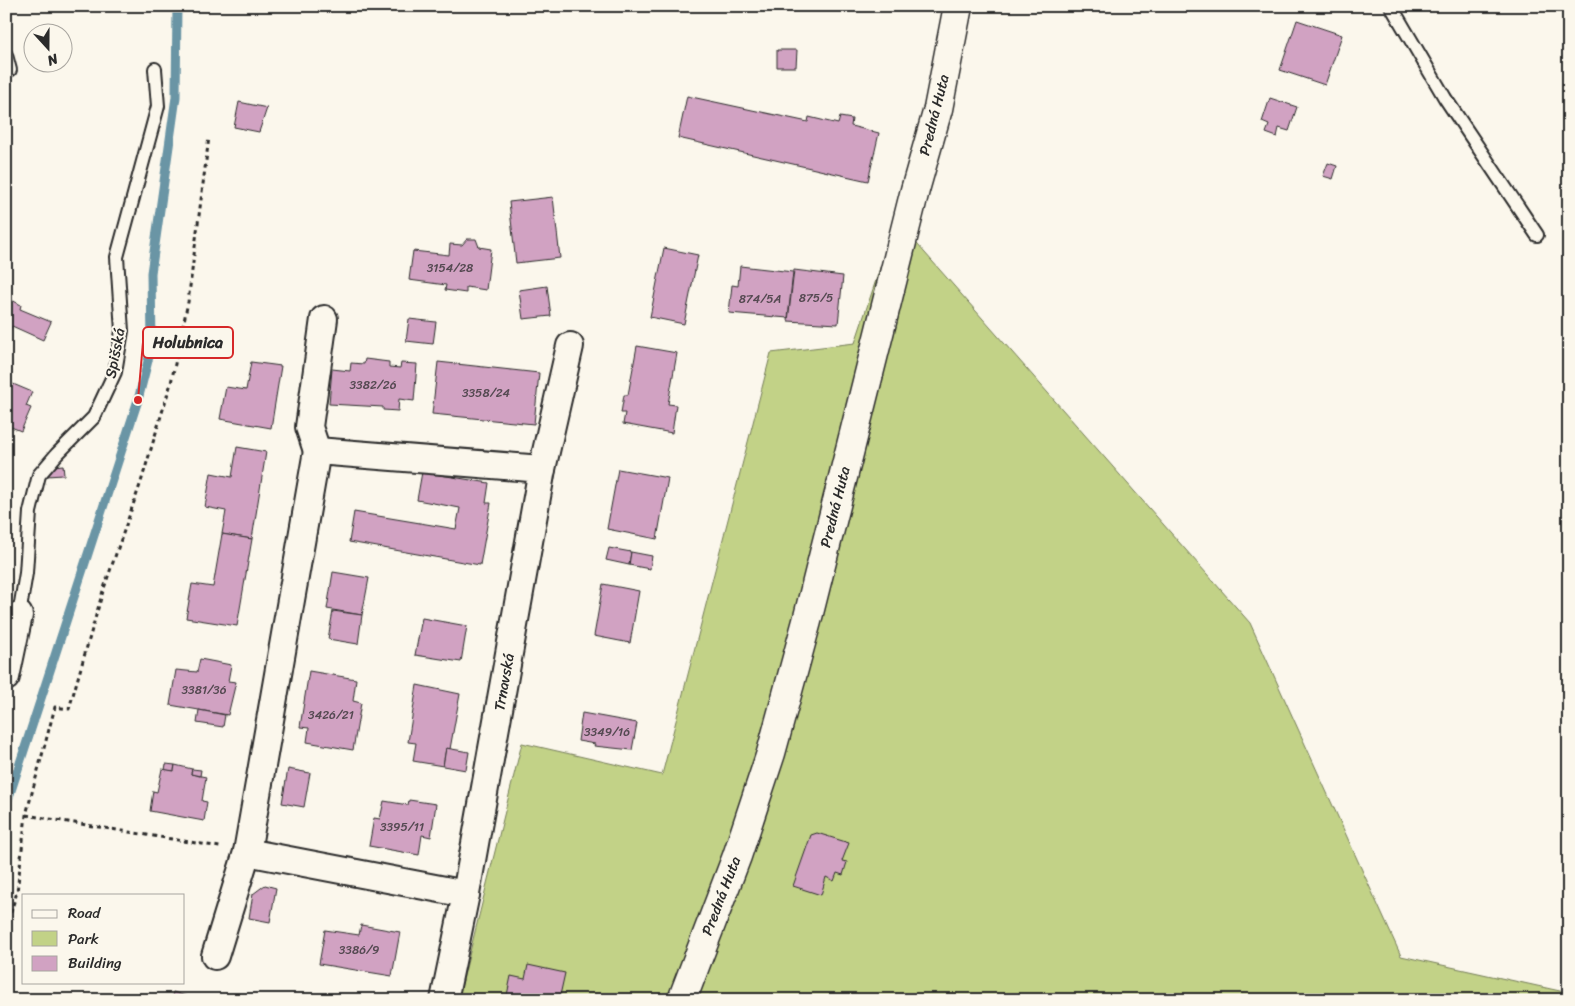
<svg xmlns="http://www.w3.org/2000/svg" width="1575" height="1006" font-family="Sriracha,sans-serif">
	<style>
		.green { fill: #c2d287; stroke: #767e59 }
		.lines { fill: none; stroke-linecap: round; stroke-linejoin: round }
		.stream { stroke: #6a95a5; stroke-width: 9 }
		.building { fill: #d1a2c2; stroke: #2b2b2b }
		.lane-casing { stroke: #2b2b2b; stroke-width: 16 }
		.street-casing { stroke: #2b2b2b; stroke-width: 30 }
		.secondary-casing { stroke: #2b2b2b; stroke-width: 31 }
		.path { stroke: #2b2b2b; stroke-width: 3; stroke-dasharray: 4 4; stroke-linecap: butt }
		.lane { stroke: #fbf7ec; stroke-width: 12 }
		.street { stroke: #fbf7ec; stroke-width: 26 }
		.secondary { stroke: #fbf7ec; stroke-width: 28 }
		.labels { text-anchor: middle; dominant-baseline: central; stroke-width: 4.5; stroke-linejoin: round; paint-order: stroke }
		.number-label { font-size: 12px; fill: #544951 }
		.street-label { font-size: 15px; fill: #2b2b2b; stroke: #fbf7ec }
		.leader { fill: none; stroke: #d62828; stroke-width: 2 }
		.callout-dot { fill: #d62828; stroke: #fbf7ec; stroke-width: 2 }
		.callout { fill: #fbf7ec; stroke: #d62828; stroke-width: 2 }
		.callout-label { font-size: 16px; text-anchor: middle; font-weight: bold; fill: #2b2b2b }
	</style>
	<rect width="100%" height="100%" fill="#fbf7ec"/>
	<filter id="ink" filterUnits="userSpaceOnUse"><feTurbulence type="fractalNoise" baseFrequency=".02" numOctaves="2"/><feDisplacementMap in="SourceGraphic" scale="10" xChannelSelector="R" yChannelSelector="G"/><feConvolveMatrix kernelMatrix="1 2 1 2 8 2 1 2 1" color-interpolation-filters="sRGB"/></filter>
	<g filter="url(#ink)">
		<path class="green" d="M896 220 1250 623 1401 956 1569 993V1000H458L522 743 662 775 771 353 855 343Z"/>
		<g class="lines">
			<path class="stream" d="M6 806 138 400 152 345 151 273 176 97 177 6"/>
		</g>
		<g class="building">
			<path d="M1297 20 1342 35 1325 85 1280 70Z"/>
			<path d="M777 50H797L796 67H777Z"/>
			<path d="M687 96 808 122 809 117 838 124 840 117 852 119 851 126 879 133 868 181 678 138Z"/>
			<path d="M1270 98 1297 107 1289 131 1279 128 1277 137 1266 133 1269 125 1262 122Z"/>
			<path d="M239 102 267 108 259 132 234 127Z"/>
			<path d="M1328 163 1337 166 1333 179 1323 176Z"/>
			<path d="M553 197 560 258 516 263 509 202Z"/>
			<path d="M467 239H476L479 247 491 249 486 290 466 287V293L445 290 446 285 409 280 413 251 449 255 450 244 462 245Z"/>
			<path d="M664 248 698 255 684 324 650 317Z"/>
			<path d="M740 266 793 272 788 318 729 313 732 285 738 286Z"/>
			<path d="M794 270 843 276 838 324 788 321Z"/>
			<path d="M547 286 551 316 523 319 519 290Z"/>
			<path d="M8 298 21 305 20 309 51 322 43 340 12 326 10 331 6 329Z"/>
			<path d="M409 319 436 322 433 344 406 341Z"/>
			<path d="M637 346 677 353 668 404 676 405 672 433 623 424 625 413H621L624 395H628Z"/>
			<path d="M365 359 389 362V367L400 368 401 363 417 364 414 401 399 399 398 411 383 410V407L329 404 332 369 350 371 351 363 364 364Z"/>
			<path d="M251 362 281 366 271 428 220 419 226 387 246 390Z"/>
			<path d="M438 362 539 373 534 424 432 414Z"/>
			<path d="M6 381 32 392 26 406 31 408 21 431 6 425Z"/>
			<path d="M237 447 266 452 252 539 222 534 226 511 205 507 211 473 232 477Z"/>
			<path d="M63 465 64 475 46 476 45 467Z"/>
			<path d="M618 469 668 478 657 539 607 529Z"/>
			<path d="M422 472 489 483 486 503H491L480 565 349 542 354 512 456 529 460 508 417 500Z"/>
			<path d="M222 534 252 539 237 626 186 618 192 584 213 587Z"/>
			<path d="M609 548 631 552 629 565 606 560Z"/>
			<path d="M631 552 652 556 650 569 629 565Z"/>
			<path d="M333 572 369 578 362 615 327 609Z"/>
			<path d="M603 584 639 591 630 643 594 636Z"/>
			<path d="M333 611 362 615 358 644 328 639Z"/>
			<path d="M422 618 467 626 461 662 415 655Z"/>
			<path d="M200 659 231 665 228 681 236 682 228 715 170 705 176 670 197 672Z"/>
			<path d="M309 671 356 679 353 701 361 703 353 750 307 742 309 728 300 727Z"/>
			<path d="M417 685 460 694 450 749 446 748 443 766 413 761 416 743 408 742Z"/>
			<path d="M199 710 225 715 223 727 197 723Z"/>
			<path d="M582 713 637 723 632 750 594 746 595 744 578 741Z"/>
			<path d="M446 748 469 752 466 770 443 766Z"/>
			<path d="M166 764 175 765 174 771 165 770Z"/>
			<path d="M175 765 192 769 191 774 206 777 202 801 207 802 204 821 150 811 153 791 157 792 162 769 174 771Z"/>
			<path d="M192 769 201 770 200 776 191 774Z"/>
			<path d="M288 769 310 773 304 807 282 803Z"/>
			<path d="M409 800 436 804 431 837 422 835 419 855 369 846 374 818 380 819 384 801 408 805Z"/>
			<path d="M817 833 849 843 842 861 847 862 843 875 837 873 834 881 826 877 821 895 793 886 811 835Z"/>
			<path d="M265 885 276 888 270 922 249 918 253 894Z"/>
			<path d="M361 925 400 932 392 976 319 964 325 930 359 935Z"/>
			<path d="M528 965 565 973 559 1000H506L511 976 525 979Z"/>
			<path d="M173 992 199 1000H171Z"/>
		</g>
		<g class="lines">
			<defs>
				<g id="lane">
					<path d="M1391 6 1445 98 1537 235"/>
					<path d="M6 55 10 70"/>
					<path d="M16 614 19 615 26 573 30 512 39 475 57 454 94 417 115 372 122 331 117 257 158 106 155 69"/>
				</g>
				<g id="street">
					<path d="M317 451 309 427 324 319"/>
					<path d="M542 469 570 346"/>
					<path d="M6 677 19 615"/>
					<path d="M247 852 317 451 542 469 466 894"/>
					<path d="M215 956 247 852 466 894 444 1000"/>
				</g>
				<path id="secondary" d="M682 1000 737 856 771 753 807 621 915 190 938 109 958 6"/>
			</defs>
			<use href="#lane" class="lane-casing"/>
			<use href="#street" class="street-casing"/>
			<use href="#secondary" class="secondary-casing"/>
			<g class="path">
				<path d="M26 815 220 847"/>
				<path d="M6 928 17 892 26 815 55 707 69 709 103 591 141 482 171 383 188 302 209 137"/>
			</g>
			<use href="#lane" class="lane"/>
			<use href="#street" class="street"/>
			<use href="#secondary" class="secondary"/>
		</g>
	</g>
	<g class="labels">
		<g class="number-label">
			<text x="450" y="268">3154/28</text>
			<text x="816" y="298">875/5</text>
			<text x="760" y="299">874/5A</text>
			<text x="373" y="385">3382/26</text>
			<text x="486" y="393">3358/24</text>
			<text x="204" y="690">3381/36</text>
			<text x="331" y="715">3426/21</text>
			<text x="607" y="732">3349/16</text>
			<text x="402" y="827">3395/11</text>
			<text x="359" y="950">3386/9</text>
		</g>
		<g class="street-label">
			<text transform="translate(934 115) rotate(-76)">Predná Huta</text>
			<text transform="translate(115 353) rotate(-79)">Spišská</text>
			<text transform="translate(835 507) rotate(-76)">Predná Huta</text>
			<text transform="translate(504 682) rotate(-80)">Trnavská</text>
			<text transform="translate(721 896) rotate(-69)">Predná Huta</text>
		</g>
	</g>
	<path class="leader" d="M138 400L143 342"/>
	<circle class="callout-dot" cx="138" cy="400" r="5"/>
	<rect class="callout" x="143" y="327" width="90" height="31" rx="5"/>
	<g class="callout-label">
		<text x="188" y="348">Holubnica</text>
	</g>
	<rect width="1575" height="1006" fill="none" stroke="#fbf7ec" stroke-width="25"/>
	<rect x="12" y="12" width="1550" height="981" fill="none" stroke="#2b2b2b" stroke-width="2" filter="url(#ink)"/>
	<rect x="22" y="894" width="162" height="90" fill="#fbf7ec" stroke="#a8a59f"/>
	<rect x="32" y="910" width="25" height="8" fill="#fbf7ec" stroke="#a8a59f"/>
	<text x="68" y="918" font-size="15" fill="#2b2b2b">Road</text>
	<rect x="32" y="931" width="25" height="15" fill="#c2d287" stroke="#a8a59f"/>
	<text x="68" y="944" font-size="15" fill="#2b2b2b">Park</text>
	<rect x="32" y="956" width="25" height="15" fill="#d1a2c2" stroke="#a8a59f"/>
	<text x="68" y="968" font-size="15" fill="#2b2b2b">Building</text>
	<g transform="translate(48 48) rotate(159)"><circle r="24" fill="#fbf7ec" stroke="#a8a59f"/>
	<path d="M0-4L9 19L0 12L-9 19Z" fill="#2b2b2b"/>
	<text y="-8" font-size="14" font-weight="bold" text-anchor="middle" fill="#2b2b2b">N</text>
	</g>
</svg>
